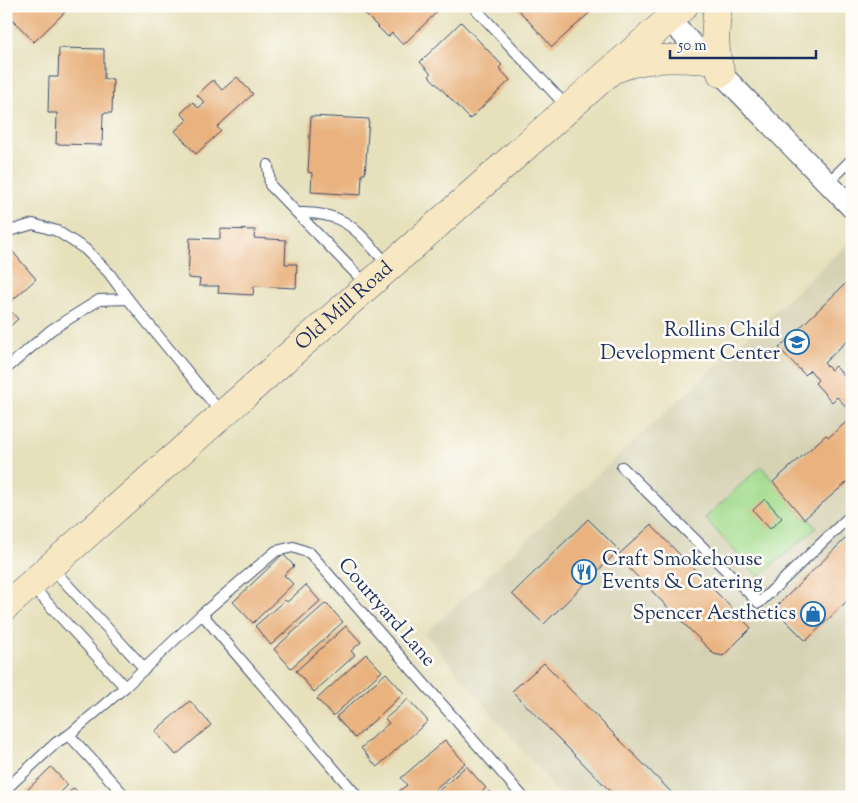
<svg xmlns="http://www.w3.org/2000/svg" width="858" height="803" font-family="'Sorts Mill Goudy',serif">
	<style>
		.built { fill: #d5d2b4 }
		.green { fill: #a2db8d; stroke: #5e8576 }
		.building { fill: #e9b27f }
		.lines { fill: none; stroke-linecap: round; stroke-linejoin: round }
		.lane-casing { stroke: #394a6c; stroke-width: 12 }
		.street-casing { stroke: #394a6c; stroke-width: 23 }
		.secondary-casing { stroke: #394a6c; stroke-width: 29 }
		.lane { stroke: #fff; stroke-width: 10 }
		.street { stroke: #fff; stroke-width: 21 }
		.secondary { stroke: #f7e8c3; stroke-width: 28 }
		.labels { text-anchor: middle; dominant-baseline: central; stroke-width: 5; stroke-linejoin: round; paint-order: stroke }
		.street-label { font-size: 20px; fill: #1b2f5e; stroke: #fdfcf7 }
		.poi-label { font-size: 20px; fill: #1b2f5e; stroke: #fdfcf7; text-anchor: end }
	</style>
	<rect width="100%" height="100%" fill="#fdfcf7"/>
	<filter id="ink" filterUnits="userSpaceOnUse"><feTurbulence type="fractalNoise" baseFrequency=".02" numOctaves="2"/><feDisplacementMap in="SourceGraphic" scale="10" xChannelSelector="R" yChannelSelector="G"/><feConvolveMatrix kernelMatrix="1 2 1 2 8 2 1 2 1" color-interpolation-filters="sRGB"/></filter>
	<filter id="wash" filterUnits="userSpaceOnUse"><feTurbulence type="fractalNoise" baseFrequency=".0096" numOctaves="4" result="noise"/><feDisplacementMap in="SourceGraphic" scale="20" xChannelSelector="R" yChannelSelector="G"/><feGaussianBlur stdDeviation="1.12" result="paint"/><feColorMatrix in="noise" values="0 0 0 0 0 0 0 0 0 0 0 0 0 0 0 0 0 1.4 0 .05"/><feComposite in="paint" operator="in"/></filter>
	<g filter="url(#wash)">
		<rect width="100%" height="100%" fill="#e6e0bb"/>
		<path class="built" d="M852 240V797H562L425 634Z"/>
		<path class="green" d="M761 466 804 519 807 517 816 528 758 577 705 518Z"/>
		<g id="blocks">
			<g class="building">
				<path d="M6 6H63L67 10 34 42 12 19 6 25Z"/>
				<path d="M359 6H439L441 8 403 45 392 33 388 37 358 7Z"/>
				<path d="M515 6H597L552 47Z"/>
				<path d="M461 22 502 65 499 68 510 80 470 119 429 76 431 74 420 62Z"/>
				<path d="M59 48 104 49V79H113L112 113H103L102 145 56 144 57 113H48L49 77H58Z"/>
				<path d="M237 77 253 94 217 127 221 131 196 154 175 131 187 120 181 113 193 102 198 108 205 103 197 95 213 80 222 90Z"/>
				<path d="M311 116 369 119 365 174H362L361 195 311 192 312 173 308 172Z"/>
				<path d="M220 229 255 230 254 238 286 240 285 264H297L296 288 254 286 253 295 218 293 219 286H199L200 279 188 278 190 238 220 239Z"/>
				<path d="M12 251 36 279 6 306V257Z"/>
				<path d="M847 282 852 287V336L824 363 831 370 835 366 852 384V386L848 389 852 394V413L837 397 832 402 815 383 818 380 810 370 805 375 779 348Z"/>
				<path d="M6 306 18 319 6 330Z"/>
				<path d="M852 417V478L804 519 773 482 826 435 829 437Z"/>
				<path d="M765 499 782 518 770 529 753 510Z"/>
				<path d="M588 519 619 550 544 624 512 594Z"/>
				<path d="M651 525 751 628 723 656 714 654 617 556Z"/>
				<path d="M852 532V596L806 641 774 609Z"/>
				<path d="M283 554 294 566 284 575 293 584 253 623 233 602Z"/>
				<path d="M306 585 320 601 271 645 255 626 285 600 287 602Z"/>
				<path d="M326 603 343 622 291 668 274 649Z"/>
				<path d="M346 626 361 642 351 651 355 655 314 692 296 671Z"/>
				<path d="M366 654 382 671 333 716 317 699Z"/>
				<path d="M544 663 676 797H616L512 691Z"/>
				<path d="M386 673 404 693 355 738 336 717Z"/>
				<path d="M408 699 428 721 377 767 361 748 389 723 385 719Z"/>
				<path d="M190 701 211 725 176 755 155 731Z"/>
				<path d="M445 740 465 763 426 797H403L399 791 407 785 401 778Z"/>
				<path d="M466 766 486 788 477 797H432Z"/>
				<path d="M51 767 68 785 56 797H20Z"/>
				<path d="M74 788 82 797H64Z"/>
				<path d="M489 791 494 797H482Z"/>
			</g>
		</g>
	</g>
	<g filter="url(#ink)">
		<use href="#blocks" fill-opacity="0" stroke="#394a6c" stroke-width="1"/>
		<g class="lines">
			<defs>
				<g id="lane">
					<path d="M473 6 568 108"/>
					<path d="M268 165 270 185 367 285"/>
					<path d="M828 183 852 159"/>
					<path d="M298 213C348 211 358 233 389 266"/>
					<path d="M6 232 33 224 57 231 85 249 109 273 128 299"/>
					<path d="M6 369 51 330 99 300 128 299 222 414"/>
					<path d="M622 467 759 603 852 514"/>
					<path d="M51 567 145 669"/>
					<path d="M31 585 125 687"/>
					<path d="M202 614 358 797"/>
					<path d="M69 735 126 797"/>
					<path d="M6 789 57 742 69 735 125 687 202 614 276 551 293 547 310 553 523 797"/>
				</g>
				<path id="street" d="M669 20 852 208"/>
				<g id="secondary">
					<path d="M718 6C715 29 713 52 721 73"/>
					<path d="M618 68C646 56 678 58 707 60"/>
					<path id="s1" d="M6 606 684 6"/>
				</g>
			</defs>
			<use href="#lane" class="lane-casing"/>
			<use href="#street" class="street-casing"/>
			<use href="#secondary" class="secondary-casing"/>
			<use href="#lane" class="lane"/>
			<use href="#street" class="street"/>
			<use href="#secondary" class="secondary"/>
		</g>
	</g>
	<defs>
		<symbol id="school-ring" viewBox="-11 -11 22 22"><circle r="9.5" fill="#fdfcf7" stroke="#1f6fb2" stroke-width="1.5"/><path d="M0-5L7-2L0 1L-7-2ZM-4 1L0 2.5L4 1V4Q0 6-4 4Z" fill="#1f6fb2"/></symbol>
		<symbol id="restaurant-ring" viewBox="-11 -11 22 22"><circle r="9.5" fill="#fdfcf7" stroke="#1f6fb2" stroke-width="1.5"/><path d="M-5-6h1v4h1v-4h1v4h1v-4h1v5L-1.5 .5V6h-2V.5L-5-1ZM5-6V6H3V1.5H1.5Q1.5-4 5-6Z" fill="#1f6fb2"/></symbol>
		<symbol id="shop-ring" viewBox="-11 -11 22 22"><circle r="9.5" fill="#fdfcf7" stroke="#1f6fb2" stroke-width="1.5"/><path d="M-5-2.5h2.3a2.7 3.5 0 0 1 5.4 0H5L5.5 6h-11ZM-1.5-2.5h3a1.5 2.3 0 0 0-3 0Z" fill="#1f6fb2"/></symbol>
	</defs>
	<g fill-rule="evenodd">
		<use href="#school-ring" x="783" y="328" width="28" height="28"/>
		<use href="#restaurant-ring" x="570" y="558" width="28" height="28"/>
		<use href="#shop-ring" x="799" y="600" width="28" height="28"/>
	</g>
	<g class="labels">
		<g class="street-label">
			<text stroke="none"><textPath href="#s1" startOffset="452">Old Mill Road</textPath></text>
			<text transform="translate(386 613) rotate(49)">Courtyard Lane</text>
		</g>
		<g class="poi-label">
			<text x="780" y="331">Rollins Child<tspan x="780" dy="23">Development Center</tspan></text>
			<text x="602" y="560" text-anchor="start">Craft Smokehouse<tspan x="602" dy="23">Events &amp; Catering</tspan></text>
			<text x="796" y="614">Spencer Aesthetics</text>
		</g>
	</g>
	<rect width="858" height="803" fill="none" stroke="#fdfcf7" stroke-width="25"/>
	<path d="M670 50v8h146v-8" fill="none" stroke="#1b2f5e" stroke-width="2.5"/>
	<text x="678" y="50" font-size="15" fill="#1b2f5e" stroke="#fdfcf7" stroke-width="4" paint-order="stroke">50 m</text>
</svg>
